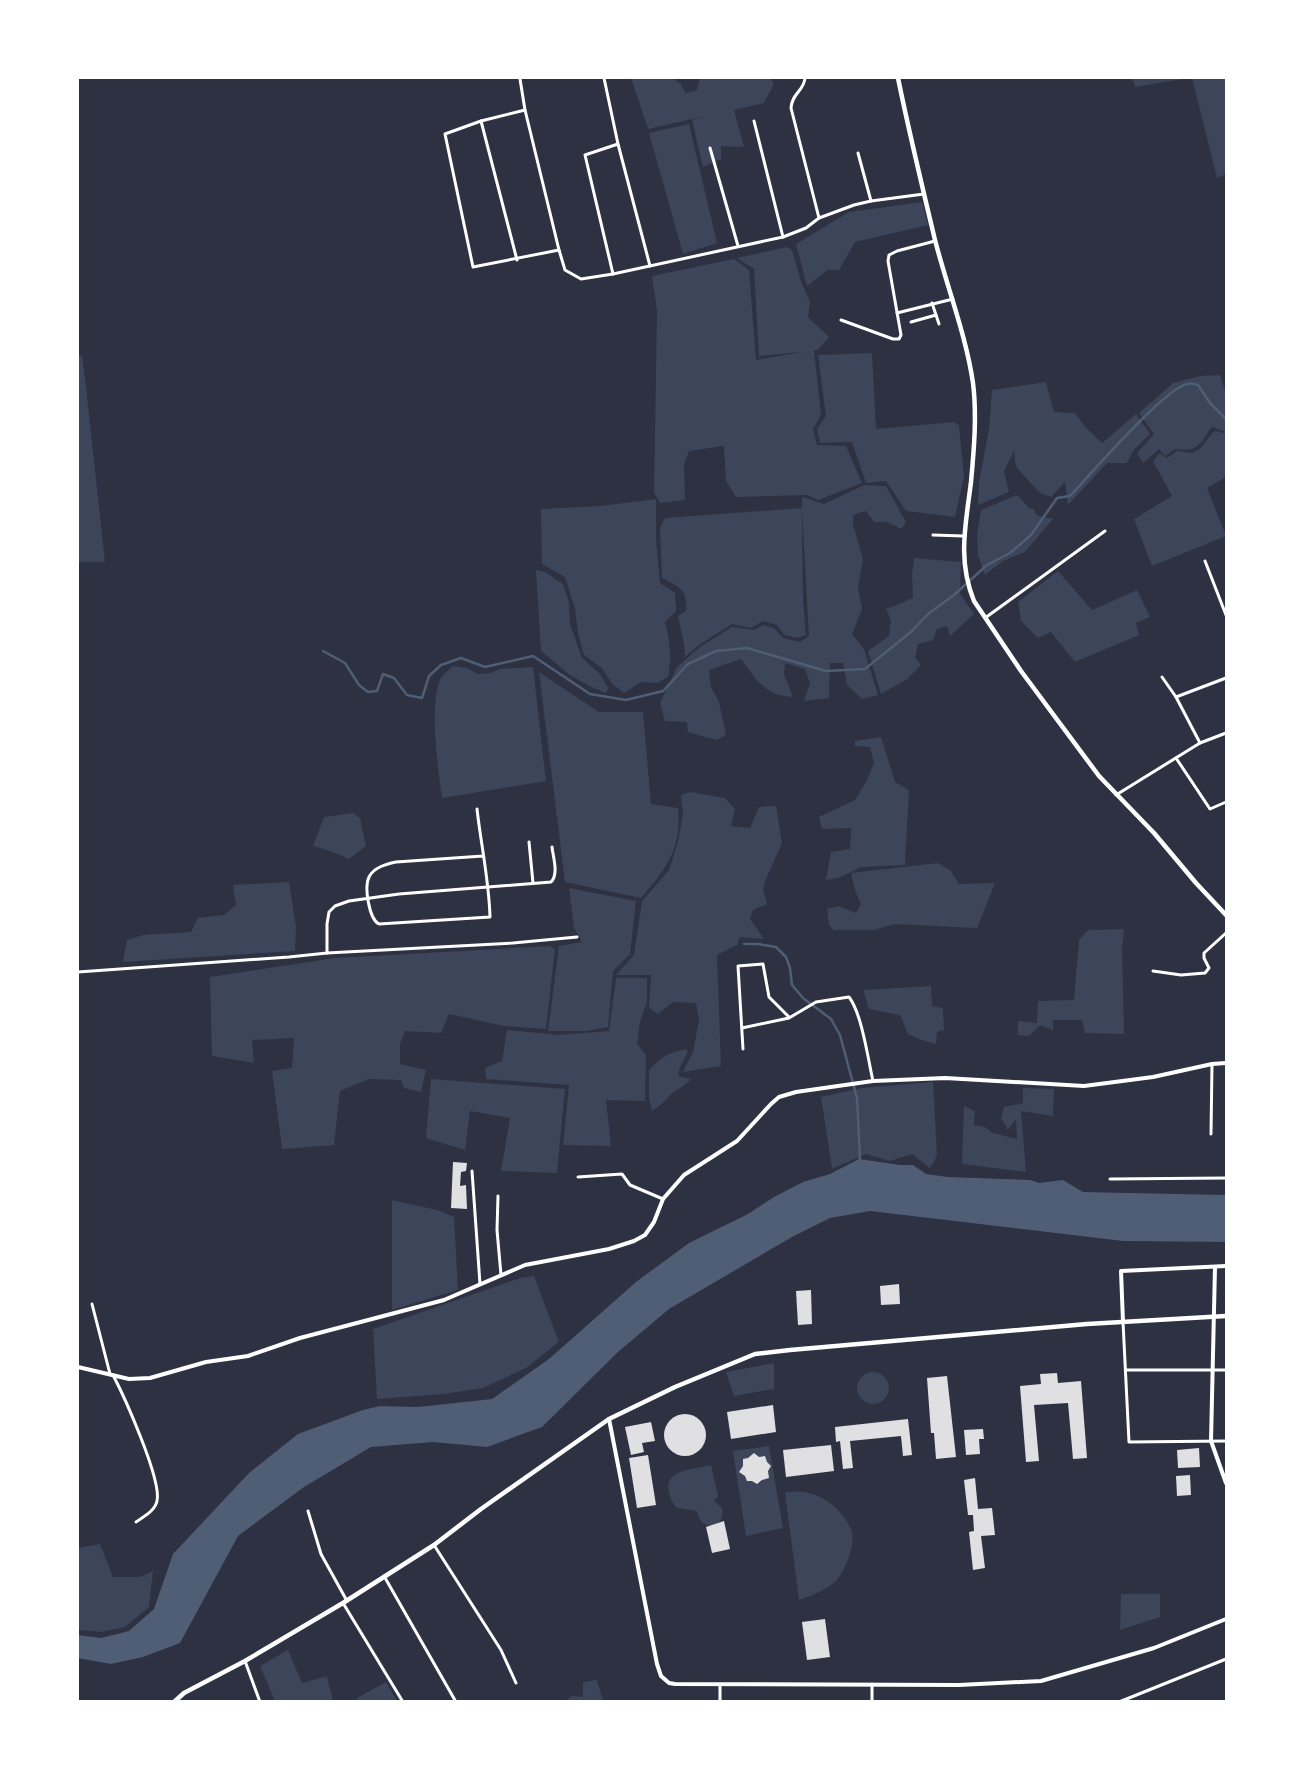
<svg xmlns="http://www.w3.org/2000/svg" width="1304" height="1779" font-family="'Libre Baskerville',serif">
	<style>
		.green { fill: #3c4559 }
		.water { fill: #4f5d75 }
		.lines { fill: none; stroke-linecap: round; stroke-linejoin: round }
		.stream { stroke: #4f5d75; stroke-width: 2.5 }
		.building { fill: #e0e0e3 }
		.minor { stroke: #fff; stroke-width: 3 }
		.tertiary { stroke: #fff; stroke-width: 4 }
		.secondary { stroke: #fff; stroke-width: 4.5 }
	</style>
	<rect width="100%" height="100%" fill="#2d3142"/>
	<g class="green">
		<path d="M631 78H672L680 83 686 93 697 90 700 78H770L774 84 764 103 734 110 744 147 721 146V159L703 167 692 120 705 116 648 129Z"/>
		<path d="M1132 78H1189L1135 87Z"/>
		<path d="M1192 78H1226V174L1217 178Z"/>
		<path d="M689 124 717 243 683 254 649 133Z"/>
		<path d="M922 202 928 225 855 242 839 270H828L807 286 796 244 849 212Z"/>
		<path d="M787 247 792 250 801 281 810 302 808 317 829 337 818 350H814L821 415 813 429 817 445 846 446 862 483 818 500 807 495 736 497 726 481 724 446 689 451 684 465 685 500 660 503 654 493 657 311 652 276 734 259 749 270 756 360 802 352 759 356 754 269 737 258Z"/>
		<path d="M872 353 876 429 954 422 959 425 964 476 955 517 906 511 886 481 866 483 852 442 820 443 817 429 826 416 818 355Z"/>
		<path d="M82 356 85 378 105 562H78V357Z"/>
		<path d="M1220 375 1226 394V432L1212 427C1198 445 1200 452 1175 449L1165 456 1159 449 1143 463 1137 453 1154 434 1139 413 1173 383 1201 376Z"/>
		<path d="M1046 382 1054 412 1075 413 1085 427 1102 443 1136 414 1150 434 1133 451 1127 463H1107L1068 505 1065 482 1051 497 1040 493 1016 467 1014 451 1004 471 1009 492 978 505 979 482 989 429 992 390Z"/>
		<path d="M1214 431 1225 433 1226 436V477L1207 488 1226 536 1152 566 1134 519 1172 496 1153 461 1160 453 1167 458 1177 451 1192 453 1200 449Z"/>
		<path d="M864 485 886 486 906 522 901 529 887 522H874L866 511 853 515V524L863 560 858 587 862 609 852 634 864 649 878 695 862 699 847 685 843 663H830L829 698 804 701 810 683 805 669 785 663 784 674 793 697C764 696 756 679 741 659L709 670 711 687 719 702 726 735 716 740 688 732 687 722 665 721 660 703 677 667 700 647 732 627 753 630 764 625 774 628 783 638 800 642 809 636 802 510 803 601 806 635 798 638 784 635 777 625 763 621 751 628 732 624C715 635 700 643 685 657L684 644 678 616 686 611C687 588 680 588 662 578L660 528 665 518 802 508V497L824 504Z"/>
		<path d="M1017 495 1029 508 1034 509 1036 515 1053 519 1025 552 1003 561 985 575 978 555 977 534 981 510Z"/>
		<path d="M656 499V540L660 583 675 593 676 611 665 622C670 641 672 657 668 677L658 683 641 682 624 693 612 684 602 668 584 655 578 633 575 609 565 577 542 564 541 509 600 506Z"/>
		<path d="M914 558 961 562 960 594 974 614 950 636 947 626 937 629 933 640 918 644 915 658 921 665 906 680 881 694 868 651 889 636 891 621 886 608C896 607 904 601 913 598L912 575Z"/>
		<path d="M536 570 545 572 563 584 569 602 570 624 582 658 600 674 608 688 606 693 589 686 570 675 541 651Z"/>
		<path d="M1058 571 1092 610 1137 590 1150 617 1136 623 1139 635 1075 662 1051 632 1038 638 1021 621 1018 602Z"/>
		<path d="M453 666 467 668 478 674 491 673 499 669 533 667 546 781 442 798C438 769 429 706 440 680 442 675 449 670 453 666Z"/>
		<path d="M539 672 599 712H643L651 804 678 808C682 849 666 869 641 898L565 882Z"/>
		<path d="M881 737 895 782 909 790 905 865 861 867 841 877 826 880 831 852 850 849 851 828 822 829 819 817 855 800 867 780 874 763 870 747 855 746V741Z"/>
		<path d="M690 792 725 798 735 809 731 826 750 828 759 807 776 806 782 843 766 879 763 889 767 904 753 910 750 919 764 939 740 937 737 945 717 955 721 1066 683 1072 693 1052 699 1020 696 1003 673 1002 658 1014 649 1008 651 975H616L634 955 642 901 669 870 678 842 683 814 681 795Z"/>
		<path d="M353 813 360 818 366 846 349 859 330 851 313 846 324 817Z"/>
		<path d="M938 863 951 871 959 884 995 883 977 928 895 924 874 930H833L829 925 827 909 838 906 856 913 861 904 855 890 851 873Z"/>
		<path d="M289 882 296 927 295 951 123 962 127 940 143 935 191 932 198 918 224 915 236 905 233 885Z"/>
		<path d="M569 888 636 901 630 954 613 971 608 1027 587 1031H548L559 946 582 942 574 928Z"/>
		<path d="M1124 929 1122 948 1124 1034 1085 1033 1082 1020H1053V1030L1040 1025 1029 1036 1018 1035V1021L1037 1023 1038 1001 1074 1000 1079 940 1088 930Z"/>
		<path d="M549 946 555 949 546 1029 504 1026 449 1014 441 1033 405 1031 400 1044V1064L426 1070 421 1092 404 1088 401 1080 369 1079 340 1091 334 1145 282 1149 272 1071 292 1068 294 1038 252 1040 254 1063 212 1056 210 977 335 958Z"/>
		<path d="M616 978H647V1002L640 1022 637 1044 646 1055 645 1101 606 1100 611 1146 563 1145 569 1085 486 1079 485 1068 502 1061 507 1030 558 1035 609 1031Z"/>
		<path d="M931 986 932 1006 943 1008 944 1030 937 1032 936 1044 921 1040 908 1034 900 1015 869 1009 863 990Z"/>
		<path d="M686 1049 688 1052 680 1067 678 1076 691 1079C685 1086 677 1089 671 1094 665 1101 660 1106 652 1111L649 1099V1070C663 1056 667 1053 686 1049Z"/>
		<path d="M431 1079 565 1089 557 1173 501 1171 510 1118 470 1111 465 1150 426 1138Z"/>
		<path d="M933 1082 937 1156 930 1168 912 1154 890 1161 866 1154 832 1169 821 1097 861 1088Z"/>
		<path d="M1023 1088 1054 1089 1053 1116 1021 1111 1026 1172 962 1164 964 1106 975 1111 974 1125 985 1127 993 1133 1017 1139 1016 1119 1008 1130 1001 1118 1004 1107 1023 1103Z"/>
		<path d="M392 1200 437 1210 454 1217 458 1290 392 1310Z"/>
		<path d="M534 1276 559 1342 526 1368 483 1388 444 1394 377 1399 373 1329 520 1278Z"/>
		<path d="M774 1363V1389L734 1396 726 1372Z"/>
		<circle cx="873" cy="1388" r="16"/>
		<path d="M769 1446 783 1528 746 1536 733 1451Z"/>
		<path d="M711 1465 718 1496 714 1501 722 1508C724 1518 720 1524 711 1526 702 1525 699 1520 697 1511L677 1508C672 1503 670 1498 669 1491 663 1469 697 1469 711 1465Z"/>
		<path d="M785 1492C794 1492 804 1491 812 1494 829 1498 848 1517 852 1533 855 1546 845 1571 837 1580 826 1590 813 1595 799 1600Z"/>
		<path d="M100 1544 113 1577H140L153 1571 149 1607 125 1627 101 1632 78 1630V1548Z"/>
		<path d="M1121 1594H1160V1617L1120 1630Z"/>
		<path d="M288 1650 302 1683 327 1676 333 1701H275L260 1666Z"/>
		<path d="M597 1680 603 1701H565L572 1696 583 1697V1682Z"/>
		<path d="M386 1682 397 1701H358L357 1698Z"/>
	</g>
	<path class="water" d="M859 1159 900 1165H913L926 1174 948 1177 1030 1180 1039 1183 1063 1180 1083 1192 1226 1195V1242L1123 1241 870 1211 830 1218 792 1237 669 1309 618 1352 542 1427 487 1447 433 1442 371 1447 304 1487 238 1536 180 1643 143 1657 111 1664 78 1658V1635L101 1638 129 1631 154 1609 173 1554 249 1473 298 1434 363 1410 380 1406 418 1407 492 1399 549 1359 636 1282 689 1243 748 1214 774 1197 803 1182 830 1174Z"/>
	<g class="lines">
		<g class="stream">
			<path d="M323 651 345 663 359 685 368 692 377 691 383 674 394 678 407 695 422 698 429 676 441 665 461 658 485 667 533 656 590 694 626 700 663 691 688 664 716 651 747 648 826 671 865 669 912 631 928 614 954 595 987 565 1010 553 1031 535 1057 498 1070 496C1090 475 1164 389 1187 384 1190 383 1195 384 1198 385L1210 403 1226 419"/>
			<path d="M744 944H758L776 947 786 957 790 968 792 985 803 998 831 1019 840 1035 857 1098 860 1160"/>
		</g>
	</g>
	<g class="building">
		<path d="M453 1162 467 1163 466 1171 461 1172 460 1186 466 1185 467 1209 451 1208Z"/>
		<path d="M899 1284 900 1304 881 1305 880 1286Z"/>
		<path d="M811 1290 812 1324 798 1325 796 1291Z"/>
		<path d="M1057 1373 1058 1383 1081 1381 1087 1458 1073 1459 1068 1403 1034 1405 1039 1461 1026 1462 1020 1386 1041 1384 1040 1374Z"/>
		<path d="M947 1376 956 1457 936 1459 934 1433H931L927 1378Z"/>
		<path d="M773 1405 776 1432 731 1439 727 1412Z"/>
		<circle cx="685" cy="1435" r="21"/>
		<path d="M908 1419 912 1455 903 1456 901 1436 850 1441 853 1468 843 1469 840 1441 836 1442 835 1427Z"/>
		<path d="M651 1422 655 1441 642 1443 644 1452 631 1455 625 1427Z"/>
		<path d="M983 1429 984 1439H979L980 1454 966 1455 964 1430Z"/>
		<path d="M831 1445 834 1471 786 1477 783 1450Z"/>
		<path d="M1199 1448 1200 1467 1178 1468 1177 1450Z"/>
		<path d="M754 1453 759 1457 765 1456 767 1462 771 1466 768 1471 769 1478 762 1480 757 1484 752 1481H747L745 1476 739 1472 743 1466V1459L748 1458Z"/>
		<path d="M648 1455 656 1505 637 1508 629 1458Z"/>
		<path d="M1190 1475 1191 1495 1177 1496 1176 1476Z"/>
		<path d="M975 1478 978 1509 992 1508 995 1535 981 1536 985 1568 973 1570 969 1532 974 1531 973 1515H968L964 1480Z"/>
		<path d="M724 1521 730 1549 712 1553 706 1527Z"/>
		<path d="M825 1619 830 1657 807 1660 802 1622Z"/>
	</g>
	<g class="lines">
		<g class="minor">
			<path d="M604 78 618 144"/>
			<path d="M805 78C804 91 792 93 791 108L819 218"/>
			<path d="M520 79 525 110 559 250 565 270 581 279 613 274 783 237 806 228 819 218 854 205 871 201 924 194"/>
			<path d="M525 110 481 121 445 134 473 267 559 250"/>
			<path d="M481 121 517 260"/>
			<path d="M754 121 783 237"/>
			<path d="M710 148 738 246"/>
			<path d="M858 153 871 201"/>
			<path d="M613 274 585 155 618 144 650 266"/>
			<path d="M932 303 939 324"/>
			<path d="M897 313 953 299"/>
			<path d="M841 320 893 339H899L901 335 888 261 889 255 897 251 935 241"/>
			<path d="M911 322 936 315"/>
			<path d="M933 535 963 536"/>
			<path d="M1205 561 1226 615"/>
			<path d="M985 618 1105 531"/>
			<path d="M1162 677 1176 697 1200 743"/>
			<path d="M1176 697 1226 678"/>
			<path d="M1176 758 1210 809 1226 802"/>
			<path d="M1116 795 1200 743 1226 733"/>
			<path d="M477 809C481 845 489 880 490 917L379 924C369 919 364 887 369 877 374 867 387 864 396 862L483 856"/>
			<path d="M529 842 533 883"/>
			<path d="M327 953 513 943 577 937"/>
			<path d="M1153 971 1181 975 1205 973 1209 968 1204 958V953L1226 933"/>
			<path d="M78 972 289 957 327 953V924L329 912 335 906 349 901 399 894 551 882C559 874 553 857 552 847"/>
			<path d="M742 1028 789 1018 816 1002 849 997C862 1014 868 1059 873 1081"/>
			<path d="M743 1049 738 966 763 964 769 997 789 1017"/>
			<path d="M1211 1134 1212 1064"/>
			<path d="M472 1171 480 1284"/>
			<path d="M578 1177 622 1174 630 1185 663 1199"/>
			<path d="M1110 1179 1226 1178"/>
			<path d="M498 1196 497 1230 501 1275"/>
			<path d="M92 1304 110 1374"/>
			<path d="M1123 1322 1129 1442 1226 1441"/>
			<path d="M1126 1370H1226"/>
			<path d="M113 1375C124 1396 162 1480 157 1501 155 1511 143 1517 136 1522"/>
			<path d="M308 1511 321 1554 347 1601"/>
			<path d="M434 1545 501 1650 516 1683"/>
			<path d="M384 1576 456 1702"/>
			<path d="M343 1603 403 1702"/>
			<path d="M245 1661 260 1702"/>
			<path d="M872 1684V1702"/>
			<path d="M720 1702V1685"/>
			<path d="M1119 1702 1226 1659"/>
		</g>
		<g class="tertiary">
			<path d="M1215 1267 1211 1441 1226 1483"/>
			<path d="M1123 1322 1121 1271 1226 1266"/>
			<path d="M78 1367 129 1379 150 1378 206 1362 248 1356 300 1338 444 1300 525 1265 609 1249 634 1241 645 1235 654 1222 663 1199 684 1175 737 1141 771 1104 779 1097 796 1092 873 1081 945 1078 1084 1086 1153 1077 1212 1064 1226 1063"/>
			<path d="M609 1419 657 1664 661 1676 669 1683 675 1684 959 1685 1041 1681 1154 1648 1226 1619"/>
		</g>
		<g class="secondary">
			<path d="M898 78C909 132 922 186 935 240 947 287 966 335 973 383 977 415 974 450 971 482 966 523 957 560 974 601L1021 671 1099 776 1154 833 1196 883 1226 915"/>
			<path d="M174 1702 184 1693 245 1661 343 1603 434 1545 481 1509 609 1419 675 1387 755 1354 790 1350 1087 1324 1226 1316"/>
		</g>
	</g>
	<rect width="1304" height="1779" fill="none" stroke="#ffffff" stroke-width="158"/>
</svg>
